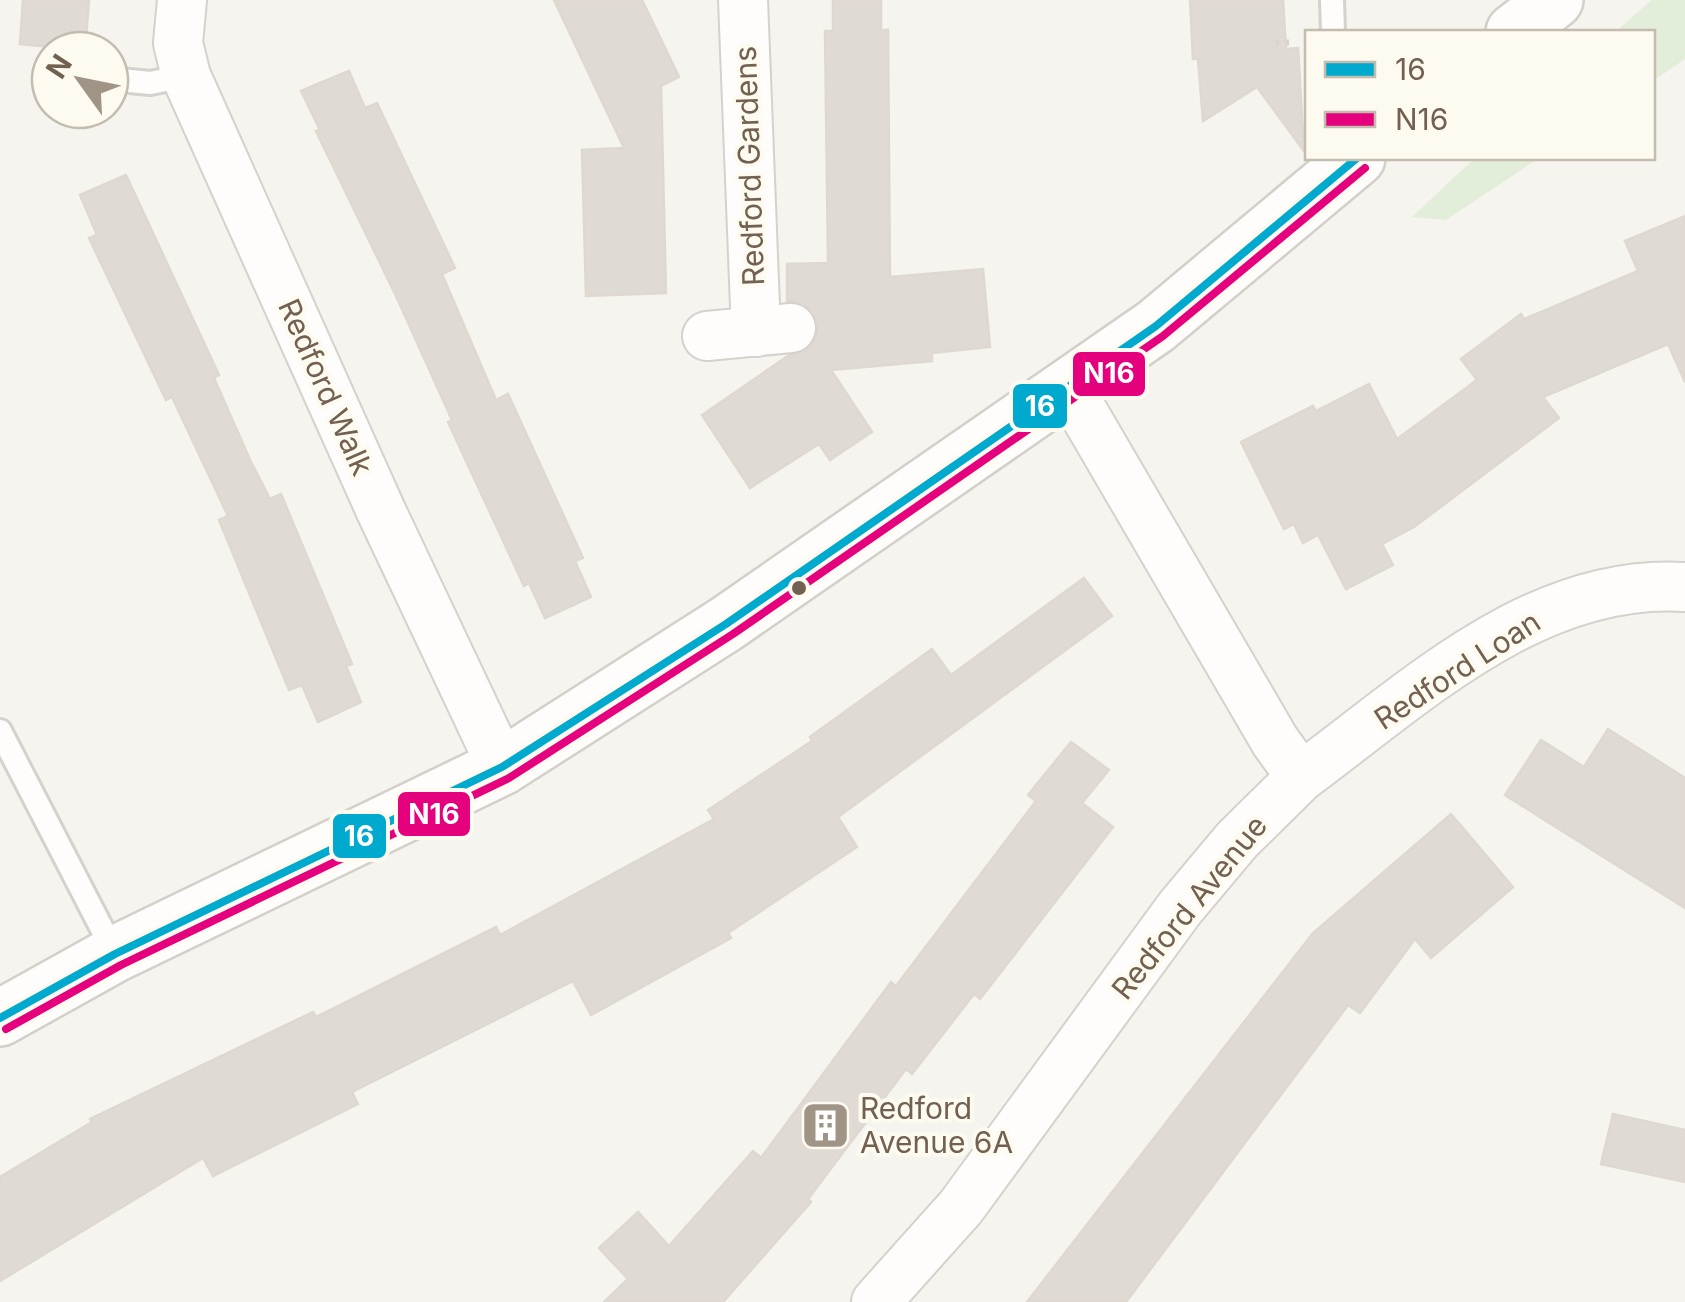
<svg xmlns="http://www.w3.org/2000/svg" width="1685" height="1302" font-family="Inter,sans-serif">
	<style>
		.green { fill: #e2edda }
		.building { fill: #e0dad4; stroke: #ded8d1; stroke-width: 2.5 }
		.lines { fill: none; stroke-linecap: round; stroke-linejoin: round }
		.service-casing { stroke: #d6d1cc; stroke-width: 28 }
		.minor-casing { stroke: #d6d1cc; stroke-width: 52 }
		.secondary-casing { stroke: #d4d0c9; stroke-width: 60 }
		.path { stroke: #d7d2cd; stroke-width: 6; stroke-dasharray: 2.5 8; stroke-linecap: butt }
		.service { stroke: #fefdfc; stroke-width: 22 }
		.minor { stroke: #fefdfc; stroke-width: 48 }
		.secondary { stroke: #fefdfc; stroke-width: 55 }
		.bus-1-casing { stroke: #fdfaf0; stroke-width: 15 }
		.bus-2-casing { stroke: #fdfaf0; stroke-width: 15 }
		.bus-1 { stroke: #00a9ce; stroke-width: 8 }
		.bus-2 { stroke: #e5007d; stroke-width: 8 }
		.bus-dot { fill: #726050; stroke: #fdfaf0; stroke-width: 4 }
		.labels { text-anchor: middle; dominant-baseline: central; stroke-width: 8; stroke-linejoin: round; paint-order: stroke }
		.street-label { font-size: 30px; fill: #726050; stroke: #fdfaf0 }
		.poi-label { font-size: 30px; fill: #726050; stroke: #fdfaf0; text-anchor: start }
		.line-badge { stroke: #fdfaf0; stroke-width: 4 }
		.badge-label { font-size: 28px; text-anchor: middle; font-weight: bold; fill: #fff }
	</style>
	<rect width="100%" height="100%" fill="#f6f4ee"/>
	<g class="green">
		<path d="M1652 0H1685V59L1653 81 1652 32H1615Z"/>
		<path d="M1475 158H1539L1446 220 1412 217Z"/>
	</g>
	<g class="building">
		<path d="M23 0H89L85 50 20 44Z"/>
		<path d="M554 0H642L679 77 661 86 666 293 586 296 582 150 624 148Z"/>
		<path d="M833 0H881V30H888L890 277 983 269 990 347 932 353V361L831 370 872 432 830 460 819 444 750 488 702 415 788 356 806 351 816 338 818 324 813 311 802 303 787 301V264L828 263 825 31H833Z"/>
		<path d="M1190 0H1283L1286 49 1298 48 1304 151 1257 87 1203 121 1198 59H1193Z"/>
		<path d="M349 71 365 108 377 103 455 268 442 274 496 400 508 394 583 558 575 561 591 597 545 618 529 583 524 586 448 422 452 420 396 296 316 131 320 130 301 91Z"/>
		<path d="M126 175 219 375 214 378 251 462 270 499 281 494 352 664 346 666 361 702 318 722 302 685 289 690 219 520 228 516 172 397 166 400 89 238 97 235 80 195Z"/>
		<path d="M1685 216V382L1668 344 1543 397 1559 418 1414 527 1382 544 1393 565 1346 589 1318 535 1303 543 1294 524 1284 529 1241 442 1313 406 1316 411 1369 384 1397 439 1477 380 1461 359 1521 314 1524 319 1638 271 1625 241Z"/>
		<path d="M1084 578 1112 616 838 817 857 847 728 933 731 938 591 1015 573 981 352 1092 358 1104 213 1176 203 1158 0 1281V1177L92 1122 90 1119 313 1012 316 1017 496 927 500 935 714 819 708 810 812 741 810 737 932 649 951 675Z"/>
		<path d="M1608 729 1685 778V908L1505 795 1541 740 1584 767Z"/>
		<path d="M1071 742 1109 770 1082 803 1113 827 980 999 974 994 912 1074 906 1069 808 1199 811 1202 723 1302H604L628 1279 599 1248 638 1212 669 1246 753 1151 761 1158 891 982 896 986 1036 801 1028 795Z"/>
		<path d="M1451 814 1513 887 1431 958 1415 939 1360 1013 1348 1005 1126 1302H1027L1313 933Z"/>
		<path d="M1613 1114 1685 1130V1182L1601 1164Z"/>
	</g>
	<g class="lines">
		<defs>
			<g id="service">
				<path d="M1332 0 1333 32"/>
				<path d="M110 79 150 83 186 76"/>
				<path d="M0 731 115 954"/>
			</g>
			<g id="minor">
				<path d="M182 0 178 43 186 76 381 511 502 767"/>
				<path d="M743 0 756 332"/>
				<path d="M707 336 791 328"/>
				<path d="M1301 777C1414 694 1535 577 1685 587"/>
				<path d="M876 1302 961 1207 1180 908 1237 840 1301 777 1275 741 1069 388"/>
			</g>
			<g id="secondary">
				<path d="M1514 32 1555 0"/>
				<path d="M0 1018 115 954 502 767 726 624 1156 326 1357 158"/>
			</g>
		</defs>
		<use href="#service" class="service-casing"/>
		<use href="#minor" class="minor-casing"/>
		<use href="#secondary" class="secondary-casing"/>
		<path class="path" d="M1276 43 1296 42"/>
		<use href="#service" class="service"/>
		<use href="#minor" class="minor"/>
		<use href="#secondary" class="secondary"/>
		<defs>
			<path id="bus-1" d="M0 1018 115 954 502 767 726 624 1156 326 1357 158"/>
			<path id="bus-2" d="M6 1029 121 965 509 778 733 634 1163 336 1365 168"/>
		</defs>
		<use href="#bus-1" class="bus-1-casing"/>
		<use href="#bus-2" class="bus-2-casing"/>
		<use href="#bus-1" class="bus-1"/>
		<use href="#bus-2" class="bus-2"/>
	</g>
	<defs>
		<symbol id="building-square" viewBox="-11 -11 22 22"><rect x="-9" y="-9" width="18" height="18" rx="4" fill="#a09487" stroke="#fdfaf0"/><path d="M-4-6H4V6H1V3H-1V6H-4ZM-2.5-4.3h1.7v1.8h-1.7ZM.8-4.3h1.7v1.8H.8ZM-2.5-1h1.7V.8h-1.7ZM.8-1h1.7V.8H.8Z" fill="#fff"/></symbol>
	</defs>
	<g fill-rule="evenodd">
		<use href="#building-square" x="798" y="1098" width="55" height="55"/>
	</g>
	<circle class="bus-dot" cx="799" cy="588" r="9"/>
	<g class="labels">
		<g class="street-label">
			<text transform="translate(749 166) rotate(-92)">Redford Gardens</text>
			<text transform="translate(326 387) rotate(66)">Redford Walk</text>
			<text transform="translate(1457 670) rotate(-33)">Redford Loan</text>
			<text transform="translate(1189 907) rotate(-51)">Redford Avenue</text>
		</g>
		<g class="poi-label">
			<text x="860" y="1108">Redford<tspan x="860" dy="34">Avenue 6A</tspan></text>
		</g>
	</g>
	<g class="line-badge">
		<rect x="1071" y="350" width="76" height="48" rx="10" fill="#e5007d"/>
		<rect x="1011" y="382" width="58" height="48" rx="10" fill="#00a9ce"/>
		<rect x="396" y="790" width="76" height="48" rx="10" fill="#e5007d"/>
		<rect x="331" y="812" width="57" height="48" rx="10" fill="#00a9ce"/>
	</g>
	<g class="badge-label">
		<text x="1109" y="383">N16</text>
		<text x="1040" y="416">16</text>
		<text x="434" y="824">N16</text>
		<text x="359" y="846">16</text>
	</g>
	<rect x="1305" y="30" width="350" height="130" fill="#fdfaf0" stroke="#c5bcb0" stroke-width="2.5"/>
	<rect x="1325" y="62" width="50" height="15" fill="#00a9ce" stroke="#c5bcb0" stroke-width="2.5"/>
	<text x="1395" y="80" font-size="30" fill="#726050">16</text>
	<rect x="1325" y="112" width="50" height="15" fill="#e5007d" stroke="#c5bcb0" stroke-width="2.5"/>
	<text x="1395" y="130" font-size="30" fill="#726050">N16</text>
	<g transform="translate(80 80) rotate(303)"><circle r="48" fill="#fdfaf0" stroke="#c5bcb0" stroke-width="2.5"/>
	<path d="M0-8L18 38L0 25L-18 38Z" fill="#a09487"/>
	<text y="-15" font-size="28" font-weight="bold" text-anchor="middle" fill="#726050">N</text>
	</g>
</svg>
